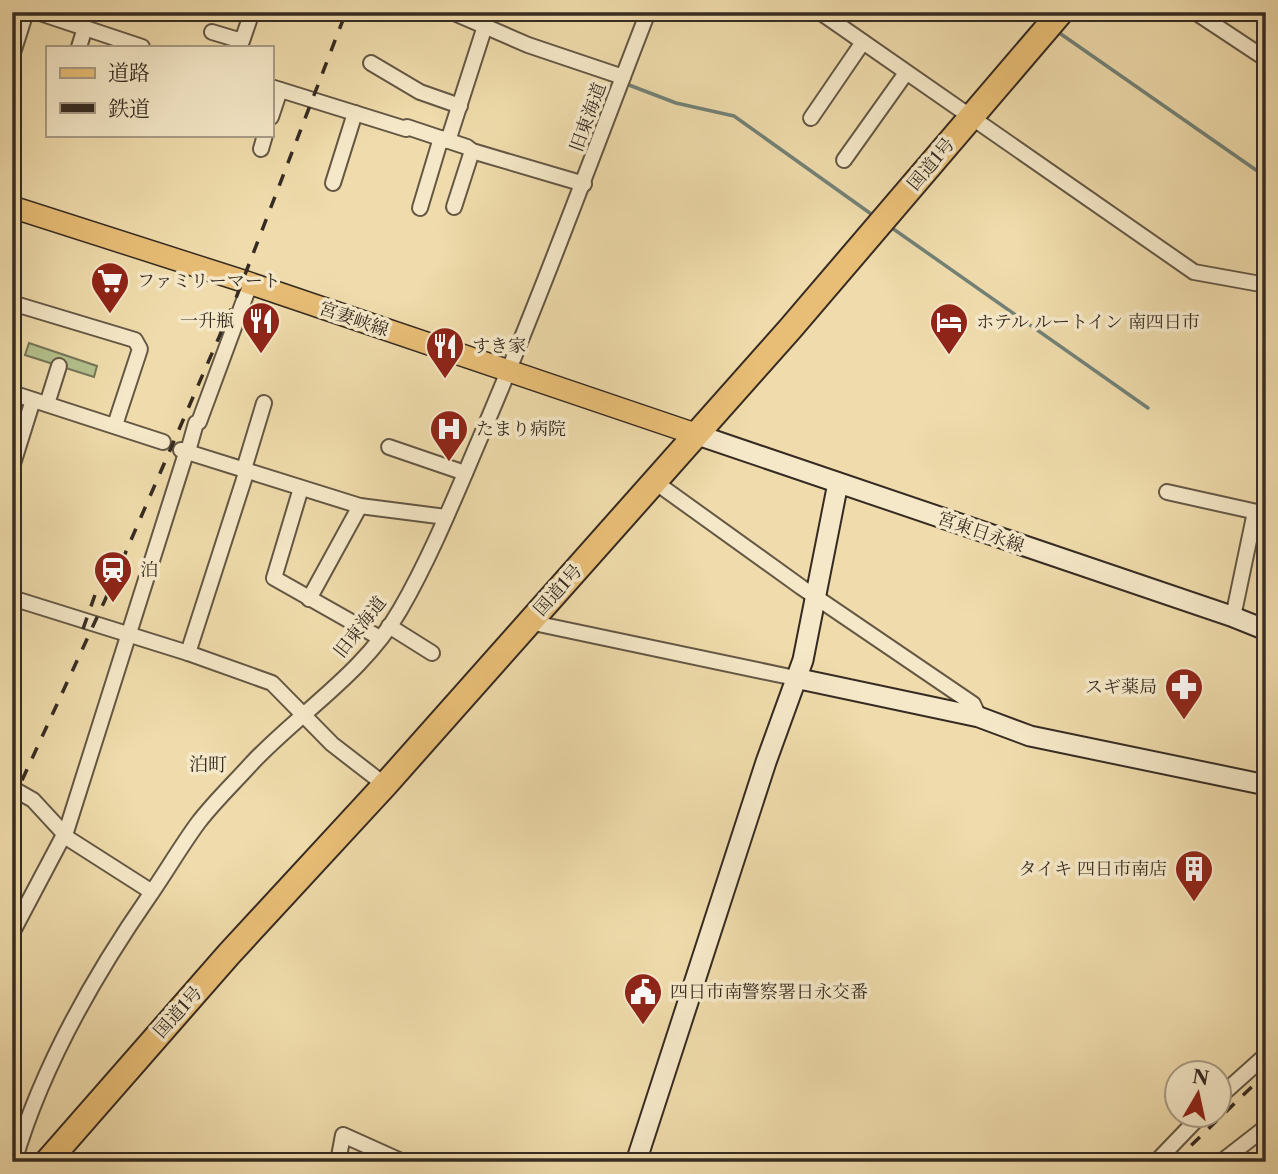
<svg xmlns="http://www.w3.org/2000/svg" width="1278" height="1174" font-family="'Libre Caslon Text','Noto Serif JP',serif">
	<style>
		.green { fill: #b4c18d; stroke: #757658; stroke-width: 2 }
		.lines { fill: none; stroke-linecap: round; stroke-linejoin: round }
		.stream { stroke: #728177; stroke-width: 3.5 }
		.street-casing { stroke: #645744; stroke-width: 18 }
		.secondary-casing { stroke: #362b22; stroke-width: 23 }
		.primary-casing { stroke: #362b22; stroke-width: 24 }
		.highway-casing { stroke: #362b22; stroke-width: 28 }
		.street { stroke: #f5e8c8; stroke-width: 14 }
		.secondary { stroke: #f5e8c8; stroke-width: 19 }
		.primary { stroke: #e8be76; stroke-width: 21 }
		.highway { stroke: #e8be76; stroke-width: 24 }
		.rail { stroke: #362b22; stroke-width: 3.5; stroke-dasharray: 12 12; stroke-linecap: butt }
		.labels { text-anchor: middle; dominant-baseline: central; stroke-width: 7; stroke-linejoin: round; paint-order: stroke }
		.street-label { font-size: 18px; fill: #362b22; stroke: #f5e8c8 }
		.poi-label { font-size: 18px; fill: #362b22; stroke: #f5e8c8; text-anchor: start }
		.neighbourhood-label { font-size: 19px; fill: #362b22; stroke: #f5e8c8 }
	</style>
	<rect width="100%" height="100%" fill="#efdbab"/>
	<filter id="stains"><feTurbulence type="fractalNoise" baseFrequency=".00286" numOctaves="4"/><feColorMatrix values="0 0 0 0 .2 0 0 0 0 .09 0 0 0 0 .02 0 0 0 .5 -.17"/></filter>
	<radialGradient id="worn" r=".72"><stop offset=".6" stop-color="#630" stop-opacity="0"/><stop offset="1" stop-color="#630" stop-opacity=".3"/></radialGradient>
	<path class="green" d="M29 343 97 366 94 377 25 355Z"/>
	<g class="lines">
		<g class="stream">
			<path d="M437 12 448 17"/>
			<path d="M1030 12 1039 19"/>
			<path d="M1058 32 1266 177"/>
			<path d="M629 85 676 103 734 116 874 216"/>
			<path d="M892 228 1148 408"/>
		</g>
		<defs>
			<g id="street">
				<path d="M37 12 142 47"/>
				<path d="M452 12 528 45 623 77"/>
				<path d="M820 12 1194 272 1266 285"/>
				<path d="M1195 12 1266 59"/>
				<path d="M212 32 242 41 252 12"/>
				<path d="M79 47 85 28"/>
				<path d="M12 56 26 12"/>
				<path d="M371 63 420 92 460 106"/>
				<path d="M271 87 406 129 407 127 467 147 472 151 584 184"/>
				<path d="M271 117 280 90"/>
				<path d="M811 118 863 42"/>
				<path d="M448 141 485 26"/>
				<path d="M261 149 265 135"/>
				<path d="M844 160 906 73"/>
				<path d="M333 183 355 113"/>
				<path d="M454 207 472 151"/>
				<path d="M420 208 441 138"/>
				<path d="M12 303 135 340 140 349 115 425"/>
				<path d="M12 393 163 442"/>
				<path d="M47 404 59 366"/>
				<path d="M389 447 465 473"/>
				<path d="M181 450 360 506 446 517"/>
				<path d="M188 451 196 423 199 422 250 284"/>
				<path d="M12 467 33 400"/>
				<path d="M244 469 264 403"/>
				<path d="M655 482 801 587 973 704 979 717"/>
				<path d="M301 488 274 578 380 638"/>
				<path d="M1167 492 1266 514"/>
				<path d="M12 598 188 653 272 683 332 744 385 785"/>
				<path d="M309 599 360 506"/>
				<path d="M1233 617 1255 512"/>
				<path d="M529 622 795 678"/>
				<path d="M389 626 432 653"/>
				<path d="M188 653 247 470"/>
				<path d="M12 788 33 800 69 839 152 892"/>
				<path d="M12 933 67 829 187 450"/>
				<path d="M1218 1098 1266 1055"/>
				<path d="M14 1162C42 1066 93 977 150 895 166 872 181 846 198 823 214 802 234 783 252 763 300 712 364 673 400 610 433 553 458 489 484 429 543 291 594 151 648 12"/>
				<path d="M338 1162 343 1135 403 1162"/>
				<path d="M1156 1162 1202 1114"/>
				<path d="M1221 1162 1266 1127"/>
			</g>
			<g id="secondary">
				<path d="M695 434 1231 616 1266 630"/>
				<path d="M795 678 979 717 1030 736 1266 785"/>
				<path d="M636 1162 766 762 803 660 838 483"/>
			</g>
			<path id="primary" d="M12 207 243 281 695 434"/>
			<path id="highway" d="M47 1162 229 954 385 785 790 329 1061 12"/>
		</defs>
		<use href="#street" class="street-casing"/>
		<use href="#secondary" class="secondary-casing"/>
		<use href="#primary" class="primary-casing"/>
		<use href="#highway" class="highway-casing"/>
		<use href="#street" class="street"/>
		<use href="#secondary" class="secondary"/>
		<use href="#primary" class="primary"/>
		<use href="#highway" class="highway"/>
		<g class="rail">
			<path d="M83 629 96 592 119 542"/>
			<path d="M12 802 105 600 236 298 346 12"/>
			<path d="M1174 1162 1266 1073"/>
		</g>
	</g>
	<defs>
		<symbol id="supermarket-pin" viewBox="-11 -11 22 30"><path d="M0 17L-7.5 6A9.5 9.5 0 1 1 7.5 6Z" fill="#8f2418" stroke="#f5e8c8"/><path d="M-6-5.5h2.5l.6 2H6L4.5 2H-2.5L-4.4-4H-6ZM-1.5 3.2a1.3 1.3 0 1 0 .1 0ZM3 3.2a1.3 1.3 0 1 0 .1 0Z" fill="#fff"/></symbol>
		<symbol id="restaurant-pin" viewBox="-11 -11 22 30"><path d="M0 17L-7.5 6A9.5 9.5 0 1 1 7.5 6Z" fill="#8f2418" stroke="#f5e8c8"/><path d="M-5-6h1v4h1v-4h1v4h1v-4h1v5L-1.5 .5V6h-2V.5L-5-1ZM5-6V6H3V1.5H1.5Q1.5-4 5-6Z" fill="#fff"/></symbol>
		<symbol id="hotel-pin" viewBox="-11 -11 22 30"><path d="M0 17L-7.5 6A9.5 9.5 0 1 1 7.5 6Z" fill="#8f2418" stroke="#f5e8c8"/><path d="M-6-4.5h1.5V1H6V5H4.5V3h-9V5H-6ZM-4 0a1.8 1.8 0 1 1 3.6 0ZM.5 0V-2.5h3Q6-2.5 6 0Z" fill="#fff"/></symbol>
		<symbol id="hospital-pin" viewBox="-11 -11 22 30"><path d="M0 17L-7.5 6A9.5 9.5 0 1 1 7.5 6Z" fill="#8f2418" stroke="#f5e8c8"/><path d="M-5-5h3v3.5h4V-5h3V5h-3V1.5h-4V5h-3Z" fill="#fff"/></symbol>
		<symbol id="station-pin" viewBox="-11 -11 22 30"><path d="M0 17L-7.5 6A9.5 9.5 0 1 1 7.5 6Z" fill="#8f2418" stroke="#f5e8c8"/><path d="M-3-6H3Q5-6 5-4V2Q5 4 3 4L4.5 6H3L1.5 4h-3L-3 6H-4.5L-3 4Q-5 4-5 2V-4Q-5-6-3-6ZM-3.5-4v3h7v-3ZM-3.5 1v1.5H-2V1ZM2 1v1.5H3.5V1Z" fill="#fff"/></symbol>
		<symbol id="pharmacy-pin" viewBox="-11 -11 22 30"><path d="M0 17L-7.5 6A9.5 9.5 0 1 1 7.5 6Z" fill="#8f2418" stroke="#f5e8c8"/><path d="M-2-6h4v4h4v4h-4v4h-4v-4h-4v-4h4Z" fill="#fff"/></symbol>
		<symbol id="building-pin" viewBox="-11 -11 22 30"><path d="M0 17L-7.5 6A9.5 9.5 0 1 1 7.5 6Z" fill="#8f2418" stroke="#f5e8c8"/><path d="M-4-6H4V6H1V3H-1V6H-4ZM-2.5-4.3h1.7v1.8h-1.7ZM.8-4.3h1.7v1.8H.8ZM-2.5-1h1.7V.8h-1.7ZM.8-1h1.7V.8H.8Z" fill="#fff"/></symbol>
		<symbol id="civic-pin" viewBox="-11 -11 22 30"><path d="M0 17L-7.5 6A9.5 9.5 0 1 1 7.5 6Z" fill="#8f2418" stroke="#f5e8c8"/><path d="M-.6-6.5H3V-4.5H.6V-3L4-1V1h2V6H-6V1h2V-1L-.6-3ZM-1.2 2.5V6h2.4V2.5Z" fill="#fff"/></symbol>
	</defs>
	<g fill-rule="evenodd">
		<use href="#supermarket-pin" x="88" y="259" width="44" height="60"/>
		<use href="#restaurant-pin" x="239" y="299" width="44" height="60"/>
		<use href="#hotel-pin" x="927" y="300" width="44" height="60"/>
		<use href="#restaurant-pin" x="423" y="324" width="44" height="60"/>
		<use href="#hospital-pin" x="427" y="407" width="44" height="60"/>
		<use href="#station-pin" x="91" y="548" width="44" height="60"/>
		<use href="#pharmacy-pin" x="1162" y="665" width="44" height="60"/>
		<use href="#building-pin" x="1172" y="847" width="44" height="60"/>
		<use href="#civic-pin" x="621" y="970" width="44" height="60"/>
	</g>
	<g class="labels">
		<g class="street-label">
			<text transform="translate(588 117) rotate(-70)">旧東海道</text>
			<text transform="translate(931 164) rotate(-50)">国道1号</text>
			<text transform="translate(354 319) rotate(19)">宮妻峡線</text>
			<text transform="translate(981 532) rotate(19)">宮東日永線</text>
			<text transform="translate(558 590) rotate(-48)">国道1号</text>
			<text transform="translate(360 627) rotate(-52)">旧東海道</text>
			<text transform="translate(178 1012) rotate(-48)">国道1号</text>
		</g>
		<g class="poi-label">
			<text x="137" y="281">ファミリーマート</text>
			<text x="234" y="321" text-anchor="end">一升瓶</text>
			<text x="976" y="322">ホテル ルートイン 南四日市</text>
			<text x="472" y="346">すき家</text>
			<text x="476" y="429">たまり病院</text>
			<text x="140" y="570">泊</text>
			<text x="1157" y="687" text-anchor="end">スギ薬局</text>
			<text x="1167" y="869" text-anchor="end">タイキ 四日市南店</text>
			<text x="670" y="992">四日市南警察署日永交番</text>
		</g>
		<g class="neighbourhood-label">
			<text x="208" y="764">泊町</text>
		</g>
	</g>
	<rect width="1278" height="1174" fill="none" stroke="#efdbab" stroke-width="42"/>
	<rect x="14" y="14" width="1250" height="1146" fill="none" stroke="#362b22" stroke-width="3.5"/>
	<rect x="21" y="21" width="1236" height="1132" fill="none" stroke="#362b22" stroke-width="2"/>
	<rect x="46" y="46" width="228" height="91" fill="#f5e8c8" stroke="#a99c86" stroke-width="2"/>
	<rect x="60" y="68" width="35" height="10" fill="#e8be76" stroke="#a99c86" stroke-width="2"/>
	<text x="108" y="80" font-size="21" fill="#362b22">道路</text>
	<rect x="60" y="103" width="35" height="10" fill="#362b22" stroke="#a99c86" stroke-width="2"/>
	<text x="108" y="116" font-size="21" fill="#362b22">鉄道</text>
	<g transform="translate(1198 1094) rotate(9)"><circle r="33" fill="#f5e8c8" stroke="#a99c86" stroke-width="2"/>
	<path d="M0-5L12 26L0 18L-12 26Z" fill="#8f2418"/>
	<text y="-10" font-size="19" font-weight="bold" text-anchor="middle" fill="#362b22">N</text>
	</g>
	<rect width="100%" height="100%" filter="url(#stains)"/>
	<rect width="100%" height="100%" fill="url(#worn)"/>
</svg>
